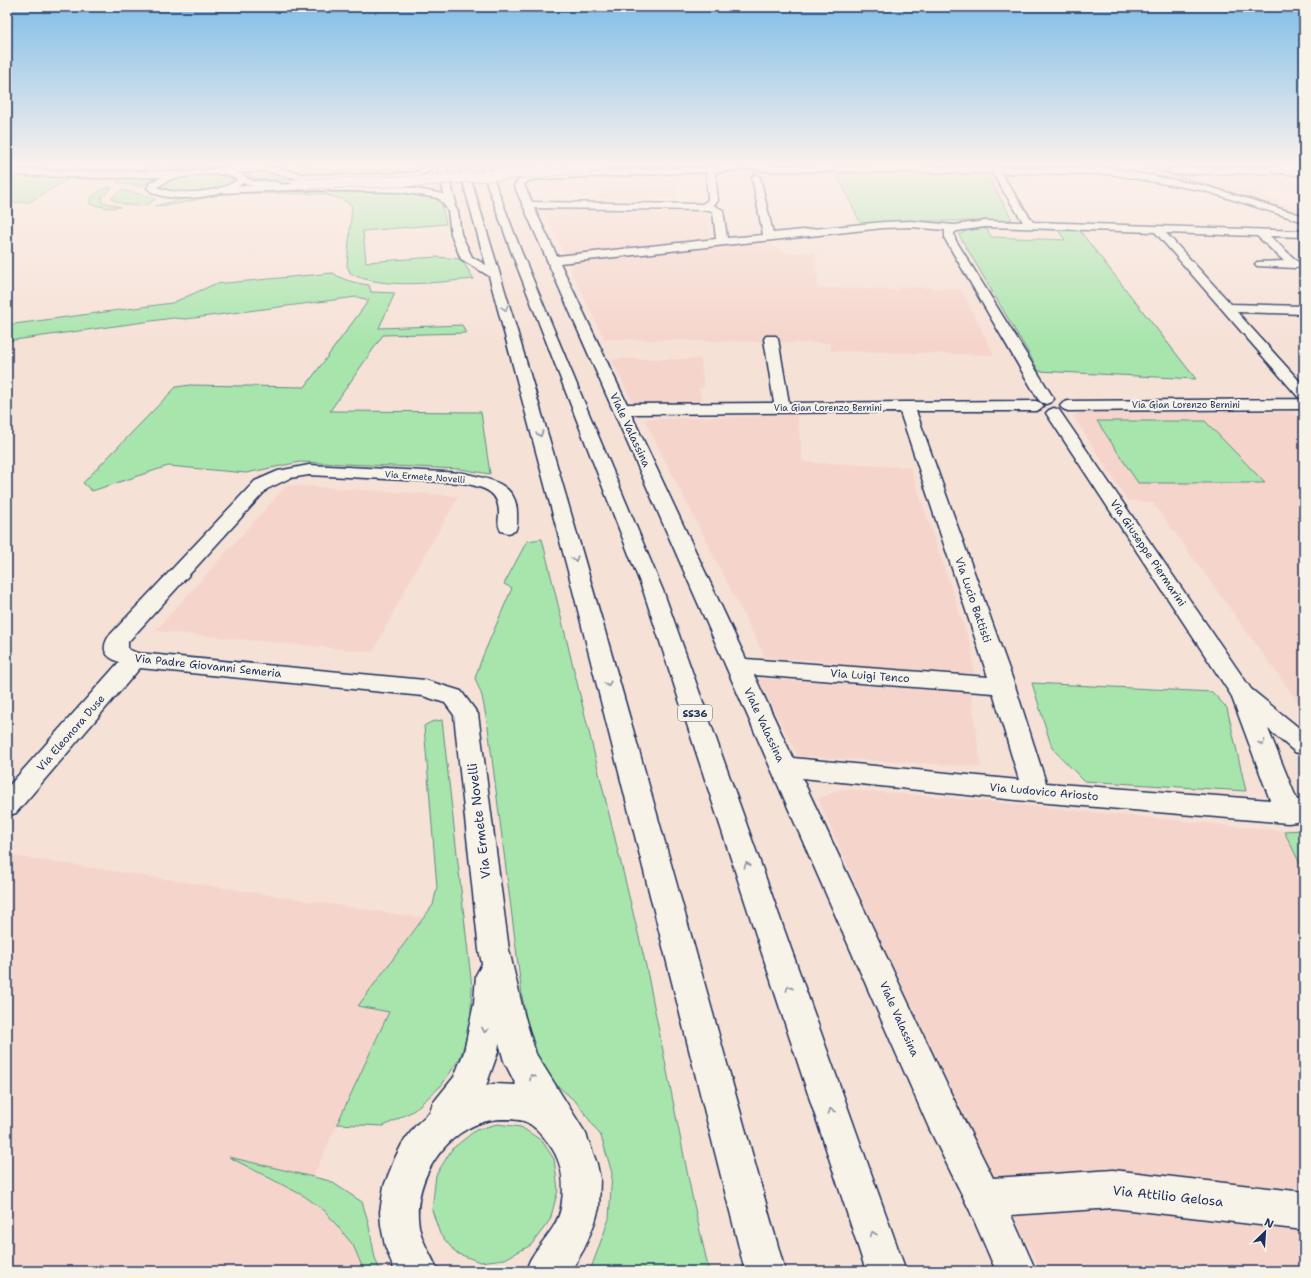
<svg xmlns="http://www.w3.org/2000/svg" width="1311" height="1278" font-family="'Shantell Sans',sans-serif">
	<style>
		.built { fill: #f5d5cb }
		.green { fill: #a8e5ac; stroke: #628a85 }
		.lines { fill: none; stroke-linecap: round; stroke-linejoin: round }
		.minor-casing { stroke: #1b2f5e; stroke-width: 3 }
		.major-casing { stroke: #1b2f5e; stroke-width: 3 }
		.highway-casing { stroke: #1b2f5e; stroke-width: 3 }
		.minor { fill: #f7f3e8; fill-rule: evenodd }
		.major { fill: #f7f3e8; fill-rule: evenodd }
		.highway { fill: #f7f3e8; fill-rule: evenodd }
		.rail { stroke: #1b2f5e; stroke-width: 1.5; stroke-dasharray: 2.5 1.5; stroke-linecap: butt }
		.major-bridge-casing { stroke: #1b2f5e; stroke-width: 11; stroke-linecap: butt }
		.major-bridge { stroke: #f7f3e8; stroke-width: 10 }
		.oneway { stroke: #8991a3 }
		.labels { text-anchor: middle; dominant-baseline: central; stroke-width: 4; stroke-linejoin: round; paint-order: stroke }
		.far-street-label { font-size: 9px; fill: #1b2f5e; stroke: #f7f3e8 }
		.shield { fill: #f7f3e8; stroke: #5d6a87; stroke-width: 1 }
		.shield-label { font-size: 10px; font-weight: bold; fill: #1b2f5e }
		.street-label { font-size: 11px; fill: #1b2f5e; stroke: #f7f3e8 }
		.near-street-label { font-size: 13px; fill: #1b2f5e; stroke: #f7f3e8 }
	</style>
	<rect width="100%" height="100%" fill="#f6e1d7"/>
	<filter id="ink" filterUnits="userSpaceOnUse"><feTurbulence type="fractalNoise" baseFrequency=".025" numOctaves="2"/><feDisplacementMap in="SourceGraphic" scale="8" xChannelSelector="R" yChannelSelector="G"/><feConvolveMatrix kernelMatrix="1 2 1 2 8 2 1 2 1" color-interpolation-filters="sRGB"/></filter>
	<g filter="url(#ink)">
		<g class="built">
			<path d="M966 164H1052L1057 168 970 167Z"/>
			<path d="M1282 172 1304 175V191L1282 190 1258 194 1304 208V218L1157 173Z"/>
			<path d="M674 173 677 199 596 198 603 175Z"/>
			<path d="M538 206 708 209 709 240 564 254 550 224Z"/>
			<path d="M768 242 784 253 815 252 818 288 900 290 898 287 961 289 994 355 831 351 830 343 604 339 570 268V262Z"/>
			<path d="M611 359H701L704 388H699L702 403H633Z"/>
			<path d="M1081 412H1292L1304 422V702L1297 701 1153 503 1127 500 1073 416Z"/>
			<path d="M797 415 803 462 910 467 972 649 974 674 864 667 821 661 765 657 644 419Z"/>
			<path d="M287 485 459 496 413 575 373 652 155 631Z"/>
			<path d="M757 678 971 693 981 767 798 756Z"/>
			<path d="M841 789 944 797 1284 831 1304 872V1271H1041L983 1155 873 924 818 799Z"/>
			<path d="M7 855 423 918 359 1006 389 1012 313 1177 231 1158 304 1196 325 1211 353 1245 364 1271H7Z"/>
		</g>
		<g class="green">
			<path d="M7 164H167L131 172 7 171Z"/>
			<path d="M210 164H249L189 172 164 173Z"/>
			<path d="M265 164H424L421 170 417 174 374 176 302 174 276 167H249Z"/>
			<path d="M508 164H603L503 171 501 169Z"/>
			<path d="M680 164 709 165 675 168 565 173Z"/>
			<path d="M765 164H966L970 167 774 166Z"/>
			<path d="M258 170 272 172 292 178 319 180H265L256 179 248 175 249 173Z"/>
			<path d="M835 171 978 173 988 176 1012 219 1004 221H902L861 224Z"/>
			<path d="M7 174H31L68 179 29 202 7 203Z"/>
			<path d="M197 175C207 174 226 171 233 180 223 193 175 195 162 187V185L175 179Z"/>
			<path d="M163 177 149 181 142 187 116 182 127 178Z"/>
			<path d="M106 187 112 188 101 198 102 202 121 207 108 208 90 204 89 203 93 196Z"/>
			<path d="M121 190 152 197 155 199C146 210 125 206 113 200L112 198Z"/>
			<path d="M241 191 397 192C411 193 428 193 441 202L446 224 363 231 366 262 436 257 461 259 474 279C437 282 386 290 351 274L347 266 352 206 342 199 323 194 248 193 223 194 177 204 155 206 190 197Z"/>
			<path d="M971 228 987 229 991 237 1065 240 1058 230H1079L1196 379 1039 371 959 235Z"/>
			<path d="M333 273C344 281 356 283 369 285L371 292 395 293 379 328 462 325 466 333 383 335 330 411 481 412 490 474 460 469 300 462 246 473 168 466 92 491 83 483 176 387 190 385 305 387 369 300 357 297 186 319 173 318 7 341V325L172 303 215 284Z"/>
			<path d="M1097 421H1205L1265 483H1138Z"/>
			<path d="M542 539 646 966 692 1196 709 1271H590L609 1219 612 1173 601 1136 577 1103 548 1077 530 1043 522 995 488 727 482 696 475 678 482 658 512 588 504 584 527 541Z"/>
			<path d="M1032 683 1212 692 1227 708 1246 791 1084 781 1052 748Z"/>
			<path d="M442 720 472 988 470 1026 460 1058 441 1086 413 1111 384 1126 337 1124 389 1012 358 1006 433 905 437 887 424 726 431 722Z"/>
			<path d="M1304 830V872L1284 831Z"/>
			<path d="M497 1124 521 1127 542 1141 554 1159 558 1190 550 1220 531 1245 505 1259 480 1262 456 1253 440 1234 432 1210 436 1175 452 1149 476 1130Z"/>
			<path d="M229 1157 330 1181 362 1202 368 1221 375 1258 380 1271H364L353 1245 325 1211 304 1196Z"/>
		</g>
		<g class="lines">
			<defs>
				<g id="minor">
					<path d="M425 164H433L432 169 416 179 349 181 302 180 265 171 222 174 218 171 222 168 265 165 302 174 349 175 414 173 424 168Z"/>
					<path d="M733 164 766 165 1110 168 1206 186 1304 216V222L1205 191 1110 174 1001 173 1033 222 1304 231V237L1270 236 1299 263 1301 265 1299 267 1295 268 1257 266 1255 264 1257 262 1284 261 1257 236 1166 233 1231 304 1304 306V314L1237 312 1304 386V409L1068 411 1063 409 1060 406 1063 403 1068 401 1304 399 1299 398 1155 232 985 227 957 231 954 233 955 239 1054 399 1051 402 1046 404 1041 402 1038 399 945 239V230L911 227 883 228 560 263 627 404 774 403 764 339 766 336H776L778 339 789 403 1036 401 1041 403 1044 406 1041 409 1036 411H916L1015 686 1046 783 1270 800 1231 695 1046 413 1049 410 1054 408 1059 410 1251 689 1304 732V755L1295 752 1268 729 1297 800 1304 799V821L1288 823 1036 802 802 778 955 1102 993 1178 1113 1170 1304 1192V1230L1113 1208 1011 1215 1036 1271H996L970 1211 929 1128 514 185 522 177 542 173 732 166ZM749 169 766 171 992 173 1023 222 985 221 954 225 911 221 883 222 773 233 760 177 756 174 752 177 763 235 727 238 723 210 713 205 718 201 715 172ZM706 172 708 200 702 204 532 202 524 185 528 181 542 179ZM534 208 709 210 713 212 716 239 557 256ZM900 412 988 677 746 659 631 414ZM754 675 993 693 1019 780 793 758Z"/>
					<path d="M1289 164 1304 165V176L1282 173 1172 174 1168 171 1172 168 1275 167Z"/>
					<path d="M309 465 463 473C487 479 517 482 517 513 517 520 518 526 515 531L508 533 501 531C498 526 498 522 499 516 500 490 484 488 463 483L309 475 290 478 267 489 128 642V649L137 653 425 680 461 691 478 714 509 950 524 1014 536 1054 586 1134 597 1164 600 1179 599 1208 595 1222 584 1249 571 1271H526C528 1266 529 1261 532 1257 542 1240 557 1228 561 1208 565 1186 563 1162 549 1144 544 1137 536 1127 528 1123 521 1119 509 1119 501 1119 453 1121 416 1171 418 1218 419 1239 430 1252 438 1271H395L385 1246 381 1225 380 1212 384 1186 395 1158 402 1144 416 1125 430 1112 433 1103 454 1077 464 1052 474 1003 476 975 482 964 479 950 454 715 445 703 423 696 140 668 16 813 7 816V788L119 662C106 657 100 650 109 636L255 481 278 471ZM499 1043 504 1061 516 1085 494 1084 486 1086 498 1052Z"/>
				</g>
				<g id="major">
					<path d="M600 164H651L647 167 597 169 596 167Z"/>
					<path d="M7 169 100 172 172 171C184 174 206 169 221 169 226 170 234 171 239 173 245 175 247 180 255 181 263 181 276 180 282 185 276 191 251 186 243 183 227 197 163 206 147 188L150 183 162 177 100 178 7 175ZM196 175C207 175 228 171 237 180 221 193 175 196 157 187L171 179Z"/>
				</g>
				<g id="highway">
					<path d="M245 164H262L258 167 208 175 204 172 208 169Z"/>
					<path d="M437 164H445L456 203 454 205 458 211 461 234 472 257 486 265 458 164H466C580 530 681 901 785 1271H745L568 571 489 276 461 259 451 234 448 211 443 203 438 198 400 192 293 190 222 193 217 190 222 187 293 184 400 186 444 194Z"/>
					<path d="M480 164H488L521 251 664 593 906 1271H866L644 593 511 251Z"/>
				</g>
			</defs>
			<use href="#minor" class="minor-casing"/>
			<use href="#major" class="major-casing"/>
			<use href="#highway" class="highway-casing"/>
			<use href="#minor" class="minor"/>
			<use href="#major" class="major"/>
			<use href="#highway" class="highway"/>
			<path class="rail" d="M1137 164 1304 215"/>
			<defs>
				<path id="major-bridge" d="M296 184 422 181 600 167"/>
			</defs>
			<use href="#major-bridge" class="major-bridge-casing"/>
			<use href="#major-bridge" class="major-bridge"/>
		</g>
		<defs><path id="oneway-chevron" d="M-2-3.5L2.5 0L-2 3.5" fill="none" stroke-width="1.6" stroke-linecap="round" stroke-linejoin="round"/></defs>
		<g class="oneway">
			<use href="#oneway-chevron" transform="translate(505 308) rotate(74)"/>
			<use href="#oneway-chevron" transform="translate(540 434) rotate(74)"/>
			<use href="#oneway-chevron" transform="translate(575 559) rotate(74)"/>
			<use href="#oneway-chevron" transform="translate(608 684) rotate(75)"/>
			<use href="#oneway-chevron" transform="translate(1262 743) rotate(69)"/>
			<use href="#oneway-chevron" transform="translate(747 865) rotate(-109)"/>
			<use href="#oneway-chevron" transform="translate(789 988) rotate(-109)"/>
			<use href="#oneway-chevron" transform="translate(485 1030) rotate(101)"/>
			<use href="#oneway-chevron" transform="translate(532 1077) rotate(-122)"/>
			<use href="#oneway-chevron" transform="translate(831 1111) rotate(-109)"/>
			<use href="#oneway-chevron" transform="translate(873 1234) rotate(-109)"/>
		</g>
	</g>
	<linearGradient id="sky" x2="0" y2="1"><stop stop-color="#81bee8"/><stop offset="0.48" stop-color="#fbf2ed"/><stop offset="1" stop-color="#fbf2ed" stop-opacity="0"/></linearGradient>
	<rect width="1311" height="343" fill="url(#sky)"/>
	<g class="labels">
		<g class="far-street-label">
			<text x="1186" y="405">Via Gian Lorenzo Bernini</text>
			<text x="828" y="408">Via Gian Lorenzo Bernini</text>
			<text transform="translate(425 477) rotate(4)">Via Ermete Novelli</text>
		</g>
		<rect class="shield" x="678" y="705" width="34" height="16" rx="3"/>
		<g class="shield-label">
			<text x="695" y="713">SS36</text>
		</g>
		<g class="street-label">
			<text transform="translate(630 430) rotate(65)">Viale Valassina</text>
			<text transform="translate(1148 553) rotate(56)">Via Giuseppe Piermarini</text>
			<text transform="translate(973 600) rotate(71)">Via Lucio Battisti</text>
			<text transform="translate(208 666) rotate(6)">Via Padre Giovanni Semeria</text>
			<text transform="translate(870 676) rotate(4)">Via Luigi Tenco</text>
			<text transform="translate(764 725) rotate(65)">Viale Valassina</text>
			<text transform="translate(71 733) rotate(-49)">Via Eleonora Duse</text>
			<text transform="translate(1044 792) rotate(5)">Via Ludovico Ariosto</text>
			<text transform="translate(899 1019) rotate(66)">Viale Valassina</text>
		</g>
		<g class="near-street-label">
			<text transform="translate(479 821) rotate(-97)">Via Ermete Novelli</text>
			<text transform="translate(1168 1196) rotate(6)">Via Attilio Gelosa</text>
		</g>
	</g>
	<rect width="1311" height="1278" fill="none" stroke="#f7f3e8" stroke-width="24"/>
	<rect x="12" y="12" width="1287" height="1254" fill="none" stroke="#1b2f5e" stroke-width="1.5" filter="url(#ink)"/>
	<g transform="translate(1265 1232) rotate(25)" stroke="#f7f3e8" stroke-width="3" paint-order="stroke">
	<path d="M0-3L7 15L0 10L-7 15Z" fill="#1b2f5e"/>
	<text y="-6" font-size="11" font-weight="bold" text-anchor="middle" fill="#1b2f5e">N</text>
	</g>
</svg>
